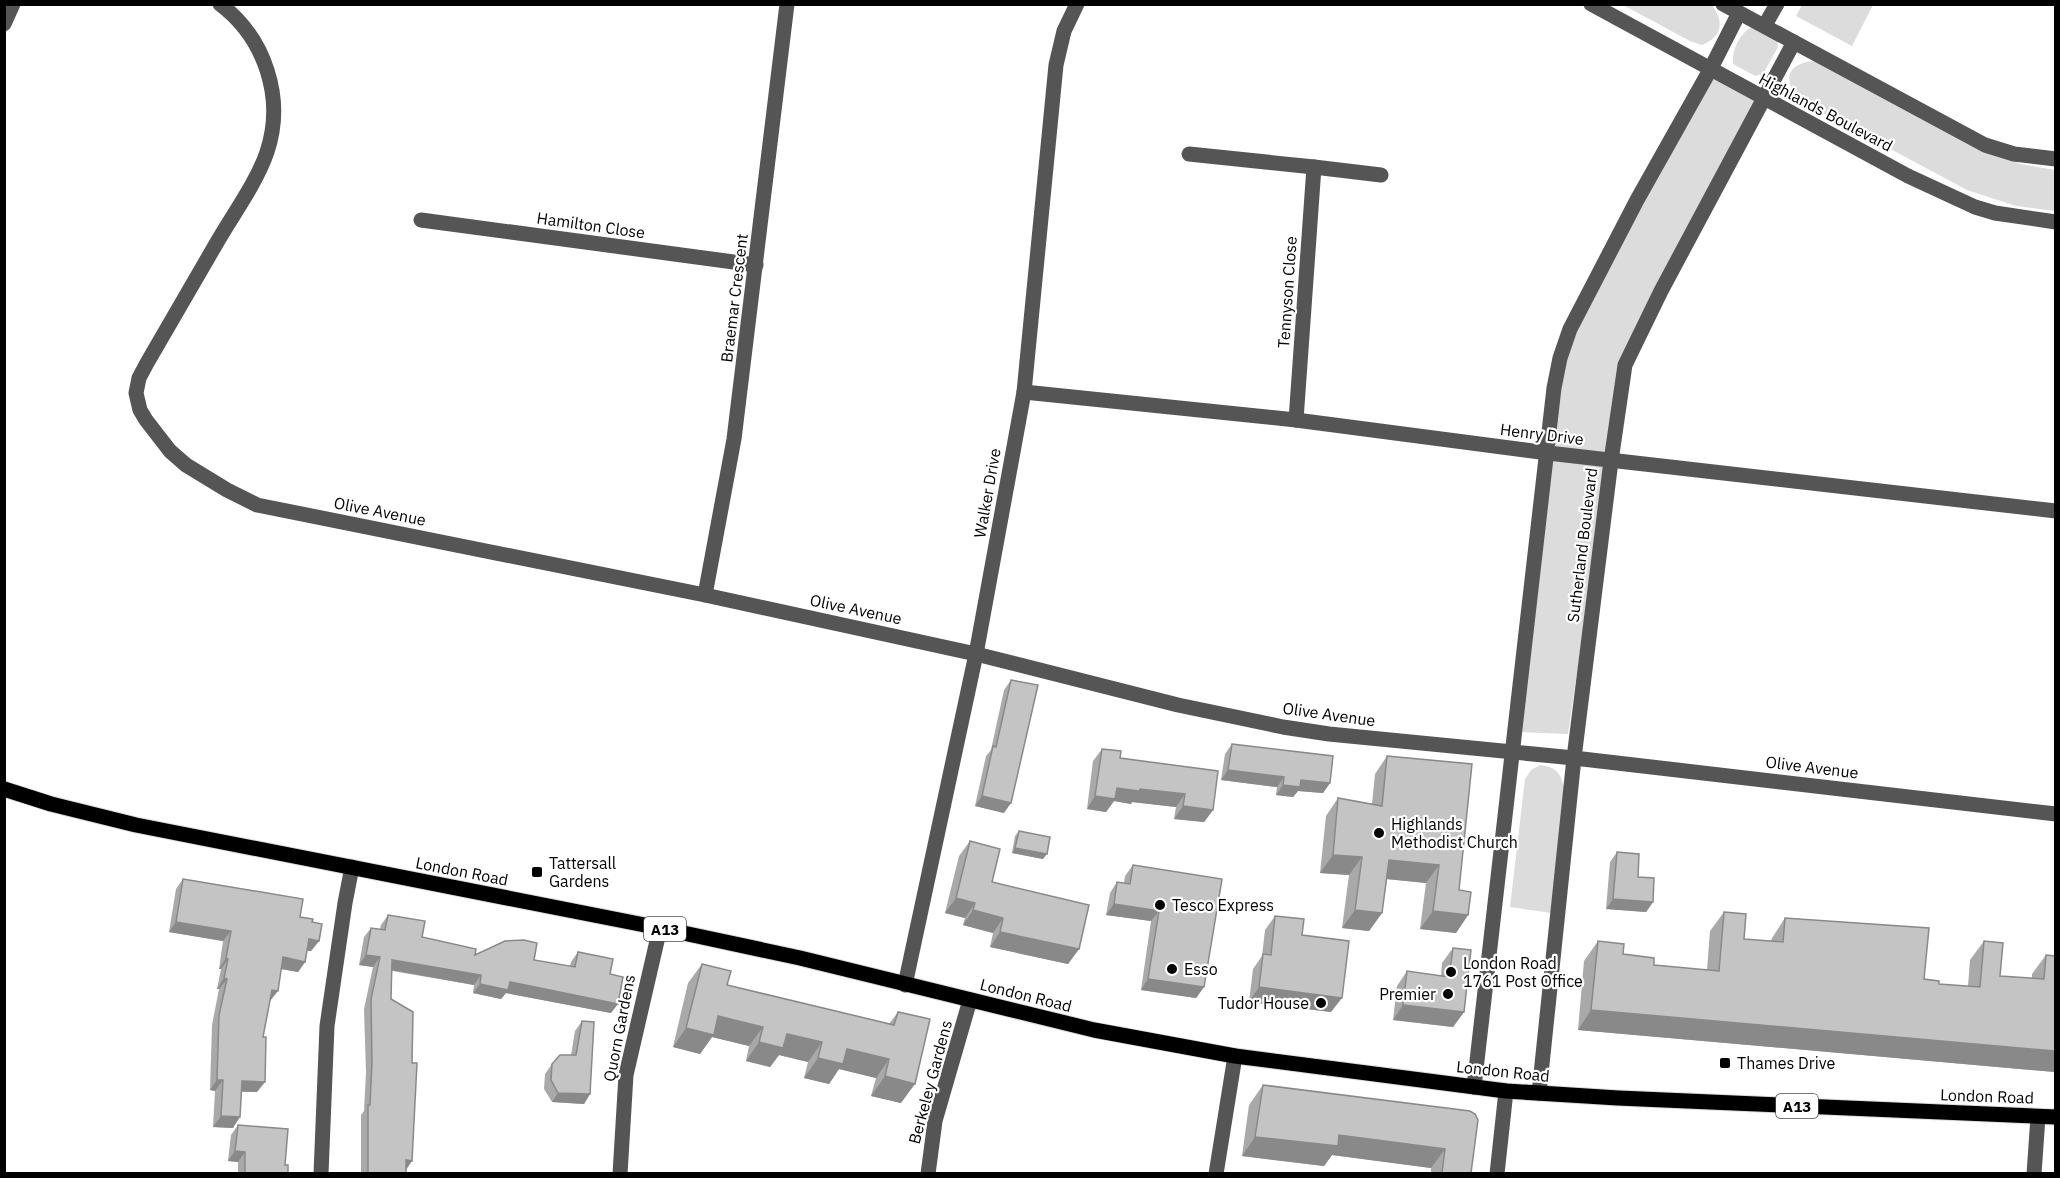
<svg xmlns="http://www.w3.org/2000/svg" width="2060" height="1178" font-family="'IBM Plex Sans',sans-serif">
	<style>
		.green { fill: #dcdcdc }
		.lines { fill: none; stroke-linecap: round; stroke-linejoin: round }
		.major-casing { stroke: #dbdbdb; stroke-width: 17 }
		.minor { stroke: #555; stroke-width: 15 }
		.major { stroke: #000; stroke-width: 15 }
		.wall { fill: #a9a9a9 }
		.shaded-wall { fill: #898989 }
		.building { fill: #c4c4c4; stroke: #898989; stroke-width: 1.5 }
		.poi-dot { fill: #000; stroke: #fff; stroke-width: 2 }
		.labels { text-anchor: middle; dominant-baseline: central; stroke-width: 4.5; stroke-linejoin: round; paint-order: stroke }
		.shield { fill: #fff; stroke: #4c4c4c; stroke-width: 1.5 }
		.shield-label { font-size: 15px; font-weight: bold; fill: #000 }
		.street-label { font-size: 16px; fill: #000; stroke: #fff }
		.poi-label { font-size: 16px; fill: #000; stroke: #fff; text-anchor: start }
	</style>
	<rect width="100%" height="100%" fill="#fff"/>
	<g class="green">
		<path d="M1623 5H1712C1724 22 1723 36 1702 45L1690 41Z"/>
		<path d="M1802 5V4L1873 5 1852 46 1796 16Z"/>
		<path d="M1753 26 1777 40 1778 47 1763 74 1755 76 1733 64C1731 50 1741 32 1753 26Z"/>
		<path d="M1815 61 2000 156 2021 164 2055 170V211L2016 206 1967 190 1799 100C1782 79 1787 63 1815 61Z"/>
		<path d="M1712 69 1763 96 1634 340 1608 463 1568 734 1521 732 1561 359Z"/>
		<path d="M1540 765C1556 767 1560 772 1564 787L1551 913 1510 907 1525 779 1531 770Z"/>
	</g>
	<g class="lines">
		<defs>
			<path id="major" d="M4 789 51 804 136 825 660 928 800 958 1094 1030 1235 1056 1506 1091 1618 1098 2056 1117"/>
		</defs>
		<use href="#major" class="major-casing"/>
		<g class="minor">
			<path d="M220 4C265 38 285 98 267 152 256 184 233 214 216 244 193 284 170 323 147 363L139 378 136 393 140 410 146 420 170 451 186 465 227 490 257 505 705 595 976 654 1178 705 1283 727 1329 734 1574 758 2056 814"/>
			<path d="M1591 4 1908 176 1975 207 1995 213 2056 222"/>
			<path d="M1723 4 1985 145 2014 154 2056 159"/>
			<path d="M4 24 13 4"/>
			<path d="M1765 25 1777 4"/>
			<path d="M1189 154 1314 167 1296 420"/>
			<path d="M1314 167 1381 175"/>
			<path d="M421 220 756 265"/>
			<path d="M1024 392 1296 420 1548 453 2056 511"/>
			<path d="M705 595 734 439 787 4"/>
			<path d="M905 985 976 654 1024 392 1056 65 1064 31 1077 4"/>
			<path d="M1474 1087 1554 388 1560 358 1570 329 1637 200 1710 70 1739 13"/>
			<path d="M1539 1093 1574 758 1611 461 1625 365 1661 291 1794 42"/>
			<path d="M321 1174 327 1026 345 903 352 867"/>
			<path d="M620 1174 626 1075 660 928"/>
			<path d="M928 1174 935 1121 970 1000"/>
			<path d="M1216 1174 1235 1056"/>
			<path d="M1497 1174 1506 1091"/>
			<path d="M2034 1174 2038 1117"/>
		</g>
		<use href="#major" class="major"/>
	</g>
	<g class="wall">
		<path d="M1011 680 1004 813 975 806 986 756 991 750 1004 690Z"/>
		<path d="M1232 744 1330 783 1323 793 1298 791 1293 797 1276 795 1277 787 1221 780 1225 754Z"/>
		<path d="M1102 749 1120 758 1213 810 1204 822 1174 819 1176 807 1132 802 1131 804 1114 801 1106 812 1087 809 1093 761Z"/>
		<path d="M1387 756 1459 890 1468 915 1456 933 1420 929 1426 883 1387 879 1382 913 1369 931 1342 928 1349 875 1320 873 1326 816 1338 798 1372 804 1375 774Z"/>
		<path d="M1019 831 1043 859 1012 853 1015 836Z"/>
		<path d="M970 841 992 882 1079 949 1068 964 990 947 993 933 963 925 965 918 945 913 959 856Z"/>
		<path d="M1617 852 1638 877 1653 902 1646 912 1606 909 1610 862Z"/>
		<path d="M1133 865 1204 987 1196 998 1141 990 1151 921 1106 915 1110 893 1117 882 1124 883 1125 876Z"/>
		<path d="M183 879 312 922 319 941 311 951H307L305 962 298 972 281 969 270 1001 263 1037 257 1092H241L233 1128 213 1127 215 1091 210 1090 212 1025 219 989H217L221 969H219L223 941 169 932 176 889Z"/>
		<path d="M1724 912 1744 939 1771 941 1772 938 1785 918 1924 979 1939 984 1968 986 1970 960 1984 941 2000 976 2032 978V974L2046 955 2055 956V1072L1578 1030 1584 961 1598 941 1623 954 1654 965 1707 970 1710 931Z"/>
		<path d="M388 915 422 937 475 955 534 960 570 966 571 962 578 952 610 974 611 1013 506 993 501 999 473 993 474 985 392 971 391 999 406 1173H361V1115L364 1111 366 1072 364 1009 373 967 359 965 364 937 371 928 380 929 381 925Z"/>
		<path d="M1275 916 1302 935 1331 1012 1249 1002 1253 969 1262 956 1265 930Z"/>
		<path d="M1453 948 1464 1012 1453 1027 1393 1020 1397 986 1407 971 1441 976 1442 963Z"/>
		<path d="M702 964 727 985 889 1024 898 1012 901 1103 871 1096 876 1078 839 1069 829 1084 804 1078 808 1062 779 1055 770 1067 746 1061 749 1046 712 1037 700 1054 673 1047 688 983Z"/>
		<path d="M582 1021 590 1094 584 1104 552 1102 544 1089 545 1074 552 1064 571 1055 575 1031Z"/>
		<path d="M1263 1085 1470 1111 1471 1173H1431V1168L1332 1155 1324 1166 1242 1156 1249 1105Z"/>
		<path d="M238 1125 285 1165 288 1173H238V1162L228 1161 231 1135Z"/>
	</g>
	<g class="shaded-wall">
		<path d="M1228 770 1284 777 1277 787 1221 780Z"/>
		<path d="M1301 780 1330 783 1323 793 1298 791 1293 797 1276 795 1283 785Z"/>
		<path d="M1117 788 1140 789 1185 794 1176 807 1132 802 1131 804 1114 801 1106 812 1087 809 1095 796Z"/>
		<path d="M982 796 1011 803 1004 813 975 806Z"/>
		<path d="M1183 806 1213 810 1204 822 1174 819Z"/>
		<path d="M1015 848 1047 854 1043 859 1012 853Z"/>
		<path d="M1333 855 1362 857 1349 875 1320 873Z"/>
		<path d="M1389 860 1439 865 1426 883 1376 878Z"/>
		<path d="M956 898 975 903 965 918 945 913Z"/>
		<path d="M1613 899 1653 902 1646 912 1606 909Z"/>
		<path d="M1114 904 1159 911 1151 921 1106 915Z"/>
		<path d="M973 910 1003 918 993 933 963 925Z"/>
		<path d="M1355 910 1382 913 1369 931 1342 928Z"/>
		<path d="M1433 911 1468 915 1456 933 1420 929Z"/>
		<path d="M176 922 231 931 223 941 169 932Z"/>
		<path d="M1000 932 1079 949 1068 964 990 947Z"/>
		<path d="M309 939 319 941 311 951 302 950Z"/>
		<path d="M366 955 380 957 373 967 359 965Z"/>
		<path d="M283 957 305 962 298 972 276 968Z"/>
		<path d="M226 958 228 959 221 969H219Z"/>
		<path d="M392 960 481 975 474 985 386 969Z"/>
		<path d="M224 978 227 979 219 989H217Z"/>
		<path d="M1148 979 1204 987 1196 998 1141 990Z"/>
		<path d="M510 982 618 1004 611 1013 506 993 501 999 473 993 480 984Z"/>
		<path d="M1259 987 1342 998 1331 1012 1249 1002Z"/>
		<path d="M272 990 278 991 270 1001Z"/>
		<path d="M1403 1005 1464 1012 1453 1027 1393 1020Z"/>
		<path d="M1591 1010 2055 1051V1072L1578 1030Z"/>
		<path d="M718 1016 763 1027 749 1046 712 1037 700 1054 673 1047 686 1028Z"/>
		<path d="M787 1034 822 1042 808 1062 779 1055 770 1067 746 1061 759 1042Z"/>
		<path d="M847 1049 889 1059 876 1078 839 1069 829 1084 804 1078 818 1058Z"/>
		<path d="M885 1076 915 1084 901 1103 871 1096Z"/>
		<path d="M217 1080H223L215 1091 210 1090Z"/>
		<path d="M242 1081 265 1082 257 1092 235 1091Z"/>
		<path d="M558 1093 590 1094 584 1104 552 1102Z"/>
		<path d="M221 1116 240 1117 233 1128 213 1127Z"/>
		<path d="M1339 1135 1445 1149 1431 1168 1332 1155 1324 1166 1242 1156 1255 1137Z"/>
		<path d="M235 1151 245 1152 238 1162 228 1161Z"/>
		<path d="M406 1160 412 1161 406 1170Z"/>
	</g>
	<g class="building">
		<path d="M1011 680 1038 685 1011 803 982 796 993 746 996 747Z"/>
		<path d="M1232 744 1333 756 1330 783 1301 780 1300 787 1283 785 1284 777 1228 770Z"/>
		<path d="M1102 749 1121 751 1120 758 1218 771 1213 810 1183 806 1185 794 1140 789 1139 791 1117 788 1115 799 1095 796Z"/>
		<path d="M1387 756 1472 764 1459 890 1471 892 1468 915 1433 911 1439 865 1389 860 1382 913 1355 910 1362 857 1333 855 1338 798 1382 806Z"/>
		<path d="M1019 831 1050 837 1047 854 1015 848Z"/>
		<path d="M970 841 1000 849 992 882 1089 905 1079 949 1000 932 1003 918 973 910 975 903 956 898Z"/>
		<path d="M1617 852 1639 854 1638 877 1654 878 1653 902 1613 899Z"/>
		<path d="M1133 865 1222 879 1204 987 1148 979 1159 911 1114 904 1117 882 1130 884Z"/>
		<path d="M183 879 303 899 300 917 313 919 312 922 322 924 319 941 309 939 305 962 283 957 278 991 272 990 263 1037H266L265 1082 242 1081 240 1117 221 1116 223 1080H217L219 1015 227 979 224 978 228 959 226 958 231 931 176 922Z"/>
		<path d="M1724 912 1746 914 1744 939 1783 942 1785 918 1929 928 1924 979 1939 981V984L1980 987 1984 941 2003 943 2000 976 2044 979 2046 955 2055 956V1051L1591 1010 1598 941 1624 944 1623 954 1654 958V965L1719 971Z"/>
		<path d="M388 915 425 921 422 937 476 949 475 955 505 941 524 940 537 943 534 960 575 967 578 952 613 959 610 974 623 977 618 1004 510 982 508 990 480 984 481 975 392 960 391 999 413 1012 412 1063H417L412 1161 406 1160V1173H368V1105H370L372 1062 371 999 380 957 366 955 371 928 385 930Z"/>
		<path d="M1275 916 1304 919 1302 935 1349 941 1342 998 1259 987 1263 954 1271 955Z"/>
		<path d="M1453 948 1471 950 1464 1012 1403 1005 1407 971 1449 977Z"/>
		<path d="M702 964 731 971 727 985 894 1025 898 1012 930 1019 915 1084 885 1076 889 1059 847 1049 843 1064 818 1058 822 1042 787 1034 783 1048 759 1042 763 1027 718 1016 714 1035 686 1028Z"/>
		<path d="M582 1021 594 1022 590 1094 558 1093 551 1080 552 1064 560 1055H576Z"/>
		<path d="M1263 1085 1470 1111 1475 1114 1478 1120 1471 1173H1442L1445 1149 1339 1135 1338 1146 1255 1137Z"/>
		<path d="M238 1125 288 1129 285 1165H288V1173H245V1152L235 1151Z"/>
	</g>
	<g class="poi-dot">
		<circle cx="1379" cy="833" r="6"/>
		<rect x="531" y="866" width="12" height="12" rx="3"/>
		<circle cx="1160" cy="905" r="6"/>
		<circle cx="1172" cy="969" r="6"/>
		<circle cx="1451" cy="972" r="6"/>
		<circle cx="1448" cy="994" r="6"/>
		<circle cx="1321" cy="1003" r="6"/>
		<rect x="1719" y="1057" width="12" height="12" rx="3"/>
	</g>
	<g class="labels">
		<g class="shield">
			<rect x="644" y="917" width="42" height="24" rx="4.5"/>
			<rect x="1776" y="1094" width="42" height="24" rx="4.5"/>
		</g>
		<g class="shield-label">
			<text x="665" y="929">A13</text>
			<text x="1797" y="1106">A13</text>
		</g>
		<g class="street-label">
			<text transform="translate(1826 112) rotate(28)">Highlands Boulevard</text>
			<text transform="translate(591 225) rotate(8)">Hamilton Close</text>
			<text transform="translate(1287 292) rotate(-86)">Tennyson Close</text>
			<text transform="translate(734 298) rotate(-83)">Braemar Crescent</text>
			<text transform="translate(1542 434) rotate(7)">Henry Drive</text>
			<text transform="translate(987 493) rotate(-80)">Walker Drive</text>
			<text transform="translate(380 511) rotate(11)">Olive Avenue</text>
			<text transform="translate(1582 545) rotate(-83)">Sutherland Boulevard</text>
			<text transform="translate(856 609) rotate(12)">Olive Avenue</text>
			<text transform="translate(1329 714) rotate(8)">Olive Avenue</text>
			<text transform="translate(1812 767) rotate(7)">Olive Avenue</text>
			<text transform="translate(462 871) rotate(11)">London Road</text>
			<text transform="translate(1026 995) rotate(14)">London Road</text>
			<text transform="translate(619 1028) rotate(-79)">Quorn Gardens</text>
			<text transform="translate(1503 1071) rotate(6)">London Road</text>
			<text transform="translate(930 1082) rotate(-75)">Berkeley Gardens</text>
			<text transform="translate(1987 1096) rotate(2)">London Road</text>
		</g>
		<g class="poi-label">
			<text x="1391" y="824">Highlands<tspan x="1391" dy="18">Methodist Church</tspan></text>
			<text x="549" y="863">Tattersall<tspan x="549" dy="18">Gardens</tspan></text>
			<text x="1172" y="905">Tesco Express</text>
			<text x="1463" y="963">London Road<tspan x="1463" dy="18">1761 Post Office</tspan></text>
			<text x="1184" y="969">Esso</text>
			<text x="1436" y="994" text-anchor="end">Premier</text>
			<text x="1309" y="1003" text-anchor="end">Tudor House</text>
			<text x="1737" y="1063">Thames Drive</text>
		</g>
	</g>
	<rect width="2060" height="1178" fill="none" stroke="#000000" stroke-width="12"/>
</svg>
